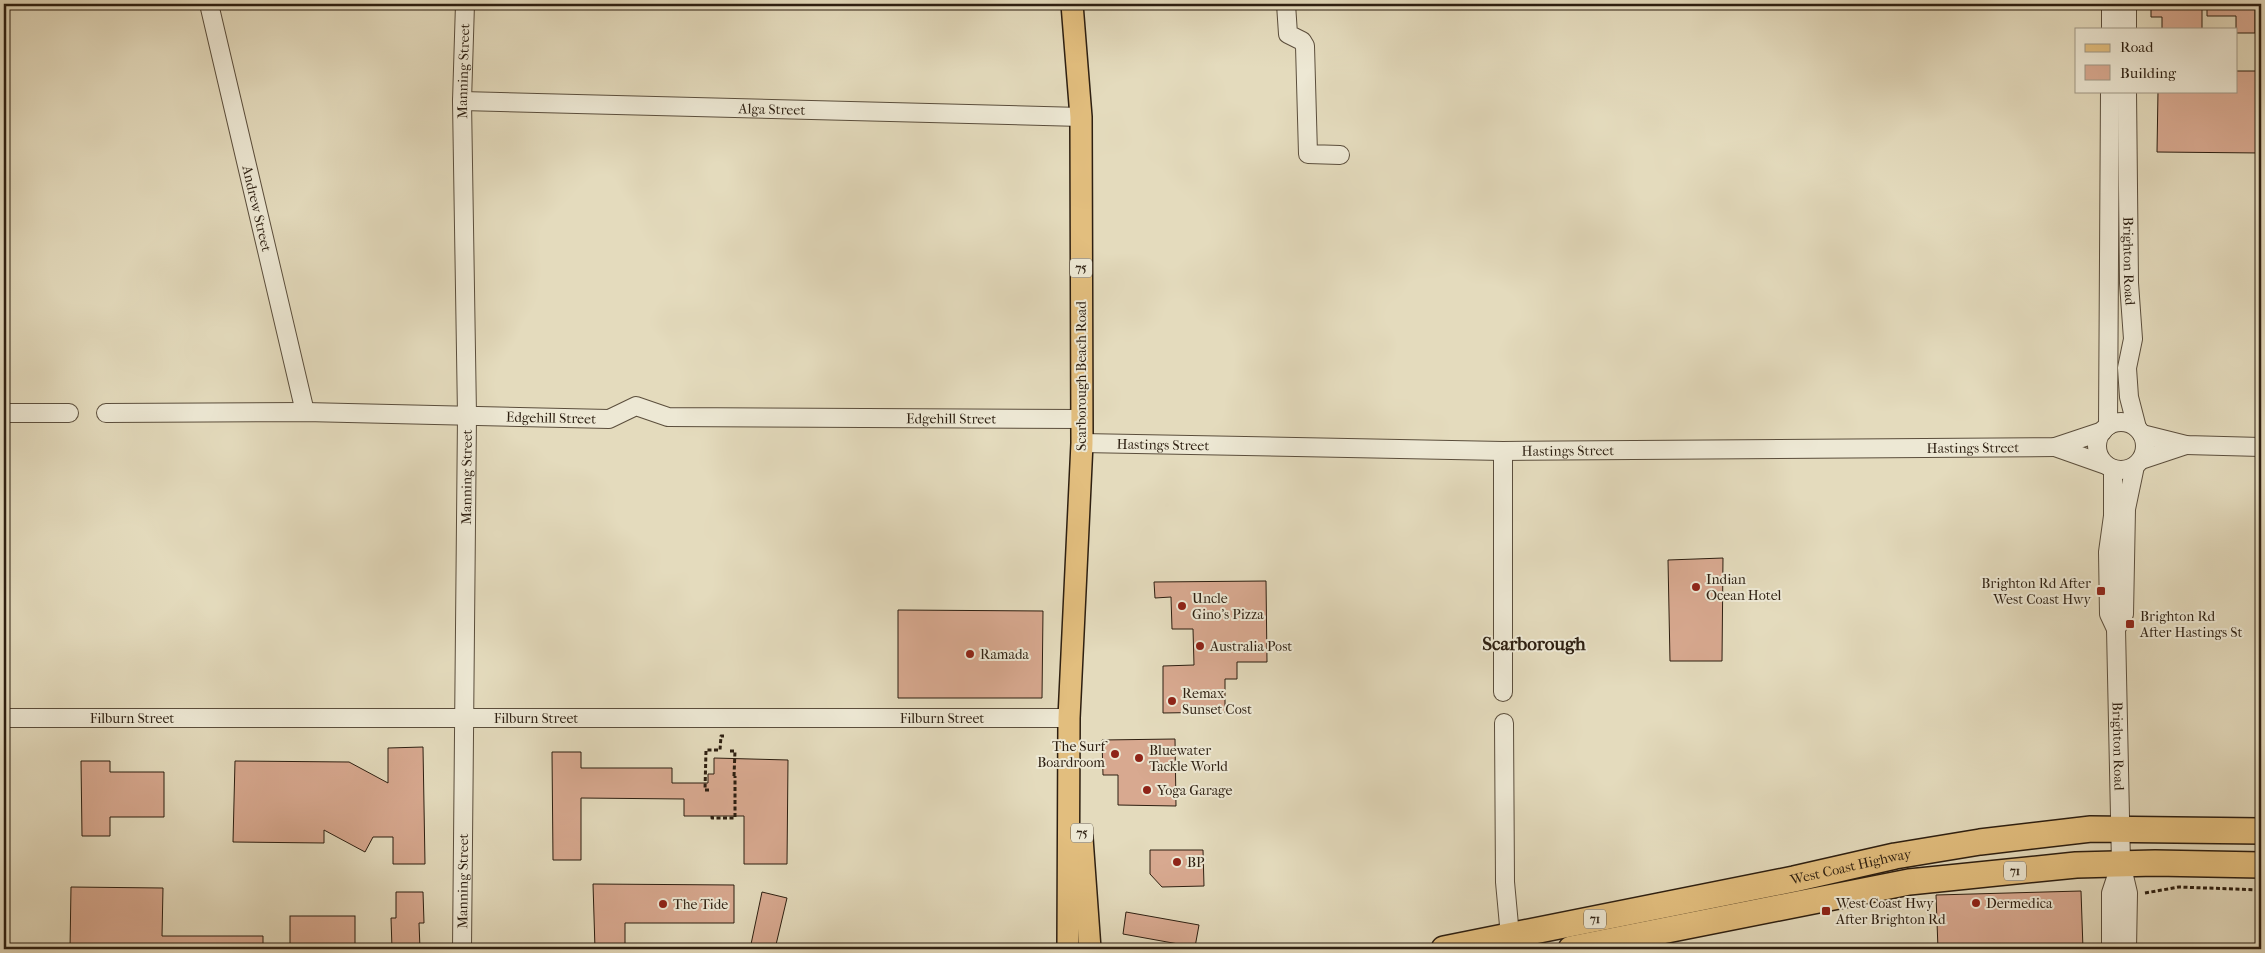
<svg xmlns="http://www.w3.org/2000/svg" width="2265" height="953" font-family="'IM FELL French Canon',serif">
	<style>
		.building { fill: #d8a990; stroke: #2d1f11 }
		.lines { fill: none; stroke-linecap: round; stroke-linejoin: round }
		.minor-casing { stroke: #5b4e3c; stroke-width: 20 }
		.major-casing { stroke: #2d1f11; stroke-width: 24 }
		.highway-casing { stroke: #2d1f11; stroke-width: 28 }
		.path { stroke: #2d1f11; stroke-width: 3; stroke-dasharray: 4 2.5; stroke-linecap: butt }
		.minor { stroke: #ede8d4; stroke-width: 18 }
		.major { stroke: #e2be7e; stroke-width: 21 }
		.highway { stroke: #e2be7e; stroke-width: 25 }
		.poi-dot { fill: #8f2418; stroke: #ede8d4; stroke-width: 2 }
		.labels { text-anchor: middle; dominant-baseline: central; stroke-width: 4; stroke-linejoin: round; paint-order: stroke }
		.shield { fill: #ede8d4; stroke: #675b4c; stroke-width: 1 }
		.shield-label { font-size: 12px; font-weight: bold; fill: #2d1f11 }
		.street-label { font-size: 14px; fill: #2d1f11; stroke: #ede8d4 }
		.poi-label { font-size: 14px; fill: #2d1f11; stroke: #ede8d4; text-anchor: start }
		.district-label { font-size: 19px; font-weight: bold; fill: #2d1f11; stroke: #ede8d4 }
	</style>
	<rect width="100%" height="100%" fill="#e4dbbd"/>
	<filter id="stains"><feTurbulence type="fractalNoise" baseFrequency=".004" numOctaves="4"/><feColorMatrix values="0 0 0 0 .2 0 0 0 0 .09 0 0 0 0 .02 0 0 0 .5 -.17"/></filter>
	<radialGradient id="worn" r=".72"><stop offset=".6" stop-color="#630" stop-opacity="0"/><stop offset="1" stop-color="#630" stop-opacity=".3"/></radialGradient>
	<g class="building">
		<path d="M2151 4H2202V29H2162V17H2151Z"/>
		<path d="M2207 4H2255V33H2236V16H2207Z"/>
		<path d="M2236 71H2261V153L2157 152 2158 91H2236Z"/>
		<path d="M1723 558 1722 661H1670L1668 560Z"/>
		<path d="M1266 581 1267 662H1237V679H1225V712L1163 713V666L1194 665 1193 629H1172L1171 597 1155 598 1154 582Z"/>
		<path d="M898 610 1043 611 1042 698H898Z"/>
		<path d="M1175 739 1176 806 1118 805V775H1103L1102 740Z"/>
		<path d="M423 747 425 864H393V837H373L365 852 324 830V843L233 842 235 761 349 762 388 783V748Z"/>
		<path d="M552 752H581V768H672V783H708V774H714V758L788 760 787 864H744V816H684V799L581 798V860H553Z"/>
		<path d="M81 761H110V772H164V817H110V836H82Z"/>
		<path d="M1150 850H1203L1204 886 1162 887 1150 874Z"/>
		<path d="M593 884 734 885V923H625V949H595Z"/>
		<path d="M71 887 163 888 162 936H263V949H70Z"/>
		<path d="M2081 891 2083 949H1938L1936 895Z"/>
		<path d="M396 892H423L424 923H419L420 949H392L391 918H396Z"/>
		<path d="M762 892 787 898 775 949H750Z"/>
		<path d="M1126 912 1199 925 1195 947 1123 934Z"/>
		<rect x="290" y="916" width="65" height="32"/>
	</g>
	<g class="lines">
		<defs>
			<g id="minor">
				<path id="s1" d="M209 4 305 412"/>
				<path d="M1286 4 1288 34 1302 41 1305 46 1308 154 1340 155"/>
				<path d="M2127 4V29"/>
				<path d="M2111 29V4"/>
				<path id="s2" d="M2127 91 2129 283 2133 339 2127 368 2129 397 2137 428"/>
				<path id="s3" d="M462 101 1081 117"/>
				<path d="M4 413H69"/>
				<path id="s4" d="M106 413 305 412 609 419 636 406 668 417 1082 419"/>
				<circle cx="2121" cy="446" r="24"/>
				<path d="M2108 426 2110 91"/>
				<path d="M2142 434 2186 445 2261 447"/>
				<path id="s5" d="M1082 443 1503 451 2055 447 2103 431"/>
				<path d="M2055 447 2106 465"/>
				<path d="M2141 460 2186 445"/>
				<path id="s6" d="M2113 469V516L2108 552 2109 614 2116 629 2121 863 2128 893 2127 949"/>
				<path d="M2116 629 2124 614 2126 509 2135 466"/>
				<path d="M1503 692V451"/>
				<path id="s7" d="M4 718H1069"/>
				<path d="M1504 723 1505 882 1510 936"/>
				<path id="s8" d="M462 949 467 415 462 101 465 4"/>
				<path d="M2111 949V893L2121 863"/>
			</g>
			<g id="major">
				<path d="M1082 838 1090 949"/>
				<path d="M1068 949 1069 718 1082 443 1081 117 1072 4"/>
			</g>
			<g id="highway">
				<path id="s9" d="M1444 949 1794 879 1895 856 1980 842 2091 829 2261 831"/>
				<path d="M1571 949 1909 882 2076 865 2155 863 2261 865"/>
			</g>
		</defs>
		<use href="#minor" class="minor-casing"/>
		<use href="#major" class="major-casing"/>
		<use href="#highway" class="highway-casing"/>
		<g class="path">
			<path d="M730 751H735L734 776"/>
			<path d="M709 790H705L706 750H720L721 736H724"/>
			<path d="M712 816V818H735V776"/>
			<path d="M2145 893 2179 887 2261 890"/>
		</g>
		<use href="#minor" class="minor"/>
		<use href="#major" class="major"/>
		<use href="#highway" class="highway"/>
	</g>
	<g class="poi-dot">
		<circle cx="1696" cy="587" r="5"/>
		<rect x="2096" y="586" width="10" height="10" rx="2.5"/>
		<circle cx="1182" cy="606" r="5"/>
		<rect x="2125" y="619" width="10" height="10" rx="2.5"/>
		<circle cx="1200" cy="646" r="5"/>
		<circle cx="970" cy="654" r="5"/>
		<circle cx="1172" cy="701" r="5"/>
		<circle cx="1115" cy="754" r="5"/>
		<circle cx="1139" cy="758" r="5"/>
		<circle cx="1147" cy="790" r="5"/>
		<circle cx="1177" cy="862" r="5"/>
		<circle cx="1976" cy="903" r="5"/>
		<circle cx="663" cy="904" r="5"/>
		<rect x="1821" y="906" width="10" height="10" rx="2.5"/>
	</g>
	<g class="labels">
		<g class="shield">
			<rect x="1070" y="258.5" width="22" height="19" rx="4"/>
			<rect x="1071" y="823.5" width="22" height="19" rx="4"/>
			<rect x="2004" y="861.5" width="22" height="19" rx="4"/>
			<rect x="1584" y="909.5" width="22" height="19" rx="4"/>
		</g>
		<g class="shield-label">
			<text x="1081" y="268">75</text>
			<text x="1082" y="833">75</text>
			<text x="2015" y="871">71</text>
			<text x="1595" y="919">71</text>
		</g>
		<g class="street-label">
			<text stroke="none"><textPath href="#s8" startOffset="878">Manning Street</textPath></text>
			<text stroke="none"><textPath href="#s3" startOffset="310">Alga Street</textPath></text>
			<text stroke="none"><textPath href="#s1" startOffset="210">Andrew Street</textPath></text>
			<text stroke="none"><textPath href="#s2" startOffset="170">Brighton Road</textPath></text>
			<text transform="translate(1081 376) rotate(-90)">Scarborough Beach Road</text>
			<text stroke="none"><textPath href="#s4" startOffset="445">Edgehill Street</textPath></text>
			<text stroke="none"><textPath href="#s4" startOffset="850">Edgehill Street</textPath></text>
			<text stroke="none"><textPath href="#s5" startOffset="81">Hastings Street</textPath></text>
			<text stroke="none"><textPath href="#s5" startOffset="891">Hastings Street</textPath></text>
			<text stroke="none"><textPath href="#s5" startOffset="486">Hastings Street</textPath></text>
			<text stroke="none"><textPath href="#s8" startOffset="472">Manning Street</textPath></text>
			<text stroke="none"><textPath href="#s7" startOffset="128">Filburn Street</textPath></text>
			<text stroke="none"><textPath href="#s7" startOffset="532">Filburn Street</textPath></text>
			<text stroke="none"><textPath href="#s7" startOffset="938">Filburn Street</textPath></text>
			<text stroke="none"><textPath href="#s6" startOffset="279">Brighton Road</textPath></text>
			<text stroke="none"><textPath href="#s9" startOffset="415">West Coast Highway</textPath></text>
			<text stroke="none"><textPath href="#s8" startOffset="68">Manning Street</textPath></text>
		</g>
		<g class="poi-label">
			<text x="1706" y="579">Indian<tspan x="1706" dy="16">Ocean Hotel</tspan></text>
			<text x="2091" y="583" text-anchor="end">Brighton Rd After<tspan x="2091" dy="16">West Coast Hwy</tspan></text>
			<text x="1192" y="598">Uncle<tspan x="1192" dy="16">Gino's Pizza</tspan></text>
			<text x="2140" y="616">Brighton Rd<tspan x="2140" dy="16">After Hastings St</tspan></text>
			<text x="1210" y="646">Australia Post</text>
			<text x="980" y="654">Ramada</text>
			<text x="1182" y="693">Remax<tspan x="1182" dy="16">Sunset Cost</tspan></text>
			<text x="1105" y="746" text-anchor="end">The Surf<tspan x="1105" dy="16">Boardroom</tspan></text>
			<text x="1149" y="750">Bluewater<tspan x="1149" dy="16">Tackle World</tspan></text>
			<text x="1157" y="790">Yoga Garage</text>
			<text x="1187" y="862">BP</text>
			<text x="1836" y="903">West Coast Hwy<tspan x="1836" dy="16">After Brighton Rd</tspan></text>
			<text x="1986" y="903">Dermedica</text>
			<text x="673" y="904">The Tide</text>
		</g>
		<g class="district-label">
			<text x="1534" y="644">Scarborough</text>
		</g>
	</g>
	<rect width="2265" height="953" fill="none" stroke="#e4dbbd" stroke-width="20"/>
	<rect x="5" y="5" width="2255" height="943" fill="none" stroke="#2d1f11" stroke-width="2.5"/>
	<rect x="10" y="10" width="2245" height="933" fill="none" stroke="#2d1f11"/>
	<rect x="2075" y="28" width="162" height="65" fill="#ede8d4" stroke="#a09886"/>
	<rect x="2085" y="44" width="25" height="8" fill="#e2be7e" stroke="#a09886"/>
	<text x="2120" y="52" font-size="15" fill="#2d1f11">Road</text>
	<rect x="2085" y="65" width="25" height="15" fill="#d8a990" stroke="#a09886"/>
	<text x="2120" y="78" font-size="15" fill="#2d1f11">Building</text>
	<rect width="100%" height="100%" filter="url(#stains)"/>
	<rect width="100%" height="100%" fill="url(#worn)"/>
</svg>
